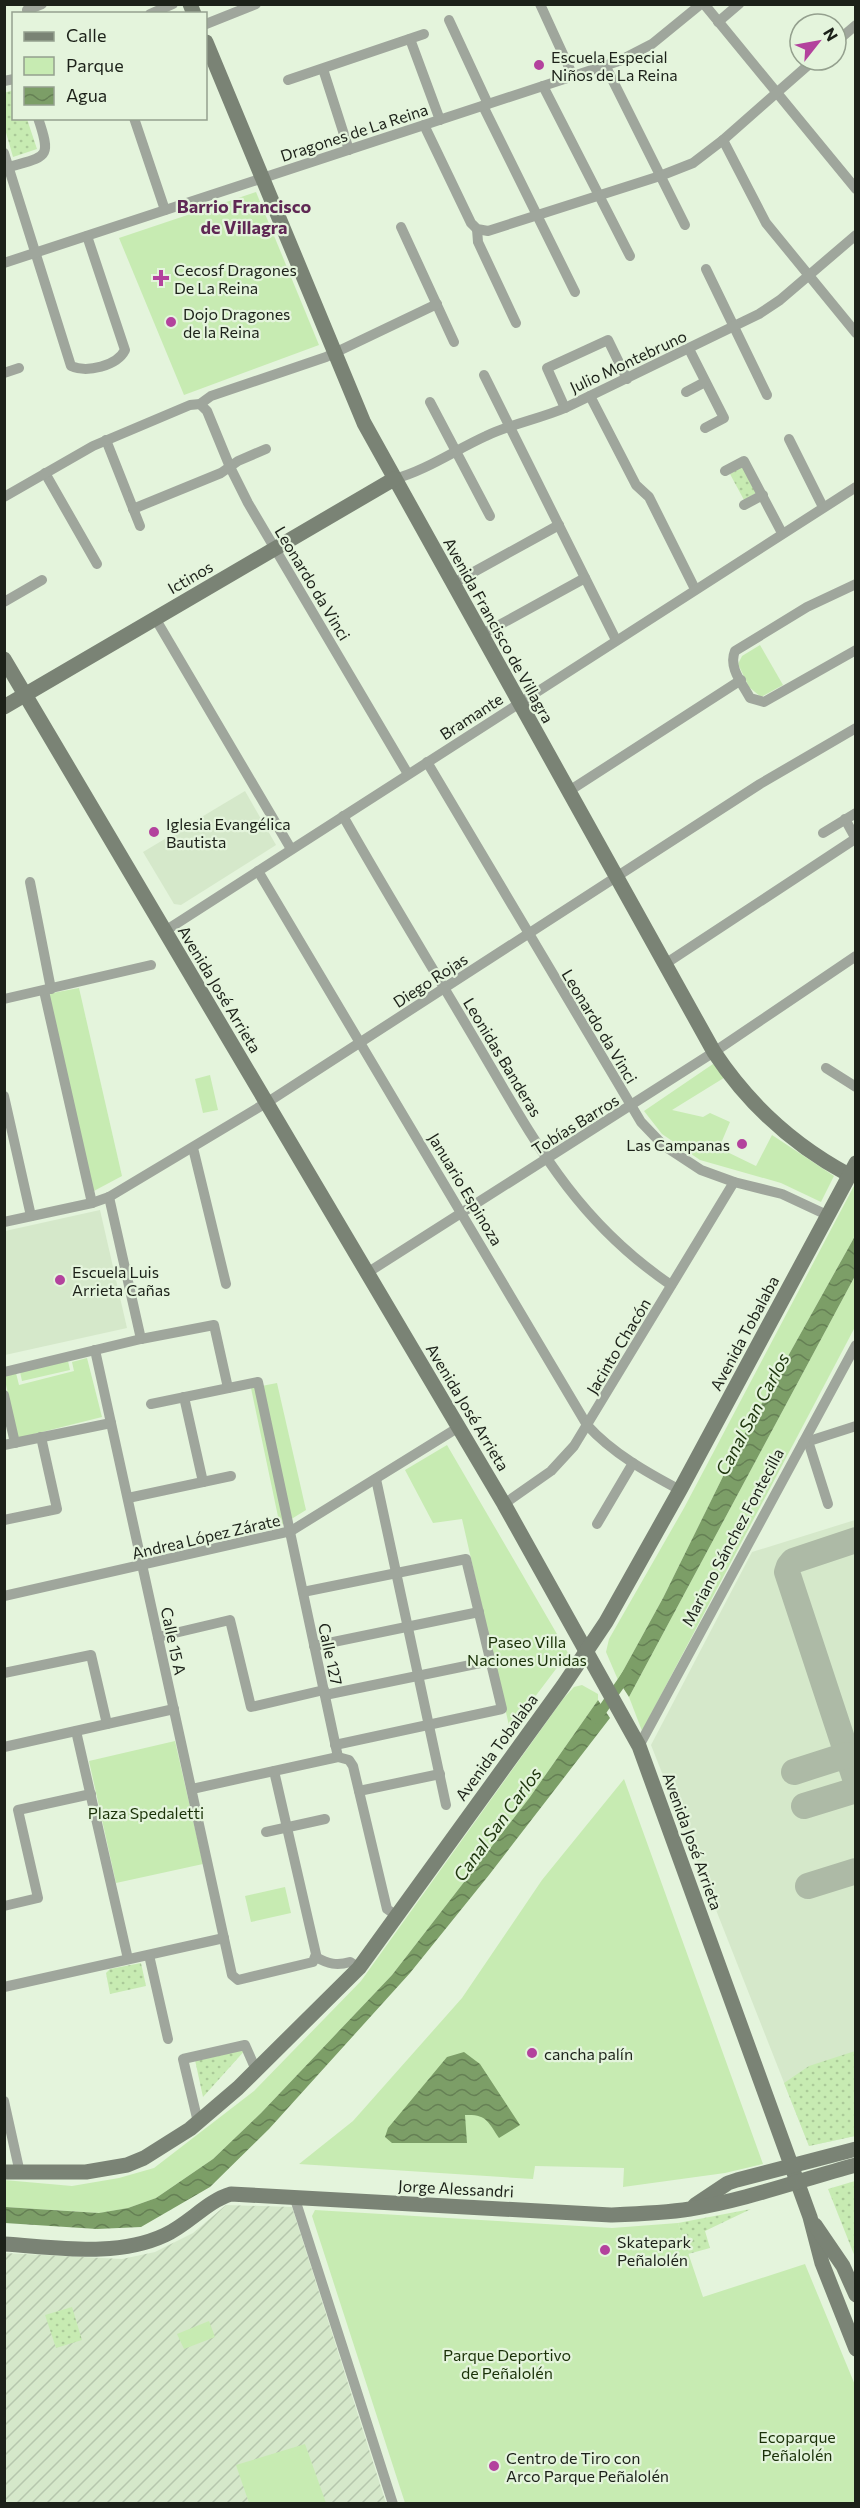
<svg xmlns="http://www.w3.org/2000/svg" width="860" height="2508" font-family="Commissioner,sans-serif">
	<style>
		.built { fill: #d5e8ca }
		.industrial { fill: url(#industrial-furrows) }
		.grass { fill: url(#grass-dots) }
		.green { fill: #c7ebb2 }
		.water { fill: url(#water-waves) }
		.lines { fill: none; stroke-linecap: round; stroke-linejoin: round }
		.canal { stroke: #7c9e67; stroke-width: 10 }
		.taxiway { stroke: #adbaa6; stroke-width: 26 }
		.street { stroke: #9fa69c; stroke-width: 10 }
		.secondary { stroke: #7a8375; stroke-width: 15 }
		.poi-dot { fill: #b3429d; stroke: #e4f4dc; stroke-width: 2 }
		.labels { text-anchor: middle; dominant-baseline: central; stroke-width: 4.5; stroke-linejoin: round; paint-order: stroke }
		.poi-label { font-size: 16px; fill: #1c2119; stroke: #e4f4dc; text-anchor: start }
		.street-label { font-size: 16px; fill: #1c2119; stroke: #e4f4dc }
		.park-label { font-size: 16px; fill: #1a3108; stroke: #e4f4dc }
		.neighbourhood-label { font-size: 18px; font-weight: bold; fill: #5f2854; stroke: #e4f4dc }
		.water-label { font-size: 18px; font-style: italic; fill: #1d340c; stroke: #e4f4dc }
	</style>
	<defs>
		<pattern id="industrial-furrows" width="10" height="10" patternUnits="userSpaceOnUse" patternTransform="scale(1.5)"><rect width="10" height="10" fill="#d5e8ca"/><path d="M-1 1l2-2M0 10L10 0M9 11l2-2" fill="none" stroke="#b6c7ad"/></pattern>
		<pattern id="grass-dots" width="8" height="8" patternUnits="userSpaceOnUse" patternTransform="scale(1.5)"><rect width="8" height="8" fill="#c7ebb2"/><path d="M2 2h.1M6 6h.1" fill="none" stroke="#aac998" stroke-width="1.8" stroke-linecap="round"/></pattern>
		<pattern id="water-waves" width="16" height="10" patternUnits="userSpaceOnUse" patternTransform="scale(1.5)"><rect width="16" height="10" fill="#7c9e67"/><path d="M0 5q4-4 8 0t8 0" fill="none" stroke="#658054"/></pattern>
	</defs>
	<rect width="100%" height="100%" fill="#e4f4dc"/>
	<g class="built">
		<path d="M245 791 276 845 181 905 174 904 143 852Z"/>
		<path d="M100 1210 127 1328 5 1355V1231Z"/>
		<path d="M855 1520V2136L809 2146 651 1745 752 1552Z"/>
	</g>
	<path class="industrial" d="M226 2205 292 2207 386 2503H5L4 2253 122 2259 155 2252 193 2233Z"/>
	<g class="grass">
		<path d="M13 90 14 118 27 119 37 149 13 157 5 129 4 93Z"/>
		<path d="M744 466 758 492 744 500 730 474Z"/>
		<path d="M141 1963 146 1986 110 1994 106 1973 110 1969Z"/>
		<path d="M247 2048 203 2097 195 2060Z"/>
		<path d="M855 2051V2136L809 2146 784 2083 809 2066Z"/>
		<path d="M855 2181H856L855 2257 828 2189Z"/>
		<path d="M751 2209 705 2231 710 2248 688 2254 678 2223Z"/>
		<path d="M72 2307 82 2340 56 2348 45 2315Z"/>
	</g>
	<g class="green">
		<path d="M256 192 319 345 184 395 119 238Z"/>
		<path d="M760 645 783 685 761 697 749 687 738 664 742 656Z"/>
		<path d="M79 988 122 1176 92 1192 47 994Z"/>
		<path d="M713 1064 727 1076 672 1110 703 1117 710 1113 730 1122 719 1148 756 1166 772 1135 834 1176 821 1202 781 1183 700 1160 662 1134 644 1111Z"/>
		<path d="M210 1075 218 1110 203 1113 195 1079Z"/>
		<path d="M855 1184V1236L739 1444 663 1598 618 1680 606 1652 609 1639 684 1508Z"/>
		<path d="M855 1276V1327L642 1731 629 1697Z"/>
		<path d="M87 1358 102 1417 18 1438 4 1376 16 1373 19 1385 74 1371 72 1362Z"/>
		<path d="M68 1361 70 1370 22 1381 20 1372Z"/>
		<path d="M277 1383 306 1510 280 1526 251 1388Z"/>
		<path d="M447 1445 568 1653 510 1730 462 1519 433 1523 405 1470Z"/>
		<path d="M582 1685 598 1694V1700L530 1797 392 1975 261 2113 213 2159 156 2198 128 2208 100 2213 5 2207 4 2180 72 2186 119 2178 154 2168 254 2091 361 1981 563 1699 574 1687Z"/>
		<path d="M175 1741 203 1864 116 1883 89 1761Z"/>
		<path d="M624 1779 763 2164 725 2173 623 2187 624 2168 535 2166 533 2179 299 2164 353 2121 462 1998 542 1880Z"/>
		<path d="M285 1887 291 1913 251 1922 245 1896Z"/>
		<path d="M315 2210 612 2228 678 2223 703 2297 805 2264 855 2385V2503H405L312 2216Z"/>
		<path d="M209 2321 215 2337 184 2349 177 2334Z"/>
		<path d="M305 2444 326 2503H249L236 2465Z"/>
	</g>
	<g class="water">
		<path d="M855 1236V1276L629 1697 618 1680 663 1598 739 1444Z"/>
		<path d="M598 1700 610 1718 489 1875 410 1973 269 2129 210 2187 141 2227 97 2229 5 2223V2207L99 2213 128 2208 156 2198 213 2159 261 2113 392 1975 530 1797Z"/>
		<path d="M464 2052 480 2064 520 2125 499 2138C488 2122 487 2114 465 2115L467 2143H392L385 2137 388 2128 447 2057Z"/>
	</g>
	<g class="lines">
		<path class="canal" d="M596 1719 628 1673"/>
		<g class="taxiway">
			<path d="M856 1540 793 1561 789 1566 787 1572 856 1781"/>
			<path d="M794 1772 847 1755"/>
			<path d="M804 1806 856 1790"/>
			<path d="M808 1886 856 1871"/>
		</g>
		<g class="street">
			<path d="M540 4 573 76"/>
			<path d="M704 4 856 189"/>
			<path d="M27 10 42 4"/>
			<path d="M150 14 173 4"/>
			<path d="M449 20 488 104"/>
			<path d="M718 22 739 4"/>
			<path d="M206 24 256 4"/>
			<path d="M410 39 440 120"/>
			<path d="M836 42 856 25"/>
			<path d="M605 65 685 225"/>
			<path d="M323 69 349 150"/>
			<path d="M288 80 424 34"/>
			<path d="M4 81 14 79"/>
			<path d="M543 86 630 256"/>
			<path d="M483 106 575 292"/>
			<path d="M134 118 165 210"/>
			<path d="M424 125 471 223 477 229 488 231 660 176 693 163 723 140 814 60"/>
			<path d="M723 140 766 223 856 333"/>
			<path d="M4 153 71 366C87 373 117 366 125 350L87 236"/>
			<path d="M9 167C47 156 52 159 38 118"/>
			<path d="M401 227 454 342"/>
			<path d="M477 229 478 242 516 323"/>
			<path d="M4 263 619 61 652 44 701 4"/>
			<path d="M706 269 767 395"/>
			<path d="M689 349 724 418 705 428"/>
			<path d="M4 373 19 368"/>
			<path d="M484 375 616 640"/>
			<path d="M686 392 705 382"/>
			<path d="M590 396 636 485 649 497 695 589"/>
			<path d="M430 402 490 516"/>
			<path d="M200 404 207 411 230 467 248 503 408 774"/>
			<path d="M565 408 547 368 608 340 627 379"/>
			<path d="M789 439 823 507"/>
			<path d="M106 440 140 526"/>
			<path d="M725 471 744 461 782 533"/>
			<path d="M45 473 97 564"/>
			<path d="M394 479C427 470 455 450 486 436 511 424 539 419 565 408L759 314 780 300 856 235"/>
			<path d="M4 497 93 446 190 405 200 404 211 396 326 357 437 304"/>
			<path d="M744 505 763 495"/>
			<path d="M133 509 221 473 238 461 266 449"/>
			<path d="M452 584 559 525"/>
			<path d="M856 584 807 607 735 651C728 667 742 683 750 698L764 702 856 650"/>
			<path d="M4 602 42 580"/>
			<path d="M155 618 291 849"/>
			<path d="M481 635 585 578"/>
			<path d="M427 762 641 1122 663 1145 701 1170 734 1182 782 1194 827 1215"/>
			<path d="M569 791 741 680"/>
			<path d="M343 816C383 887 426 957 468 1028 529 1130 569 1216 671 1285"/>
			<path d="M845 819 856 839"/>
			<path d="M823 833 856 813"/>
			<path d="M258 871 587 1425C612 1453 648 1473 680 1490"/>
			<path d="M30 882 51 989"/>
			<path d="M165 931 856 487"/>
			<path d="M665 964 855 839"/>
			<path d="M44 991 92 1203"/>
			<path d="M4 999 151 965"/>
			<path d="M826 1068 856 1087"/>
			<path d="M4 1096 31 1216"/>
			<path d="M193 1148 226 1284"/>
			<path d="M109 1197 141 1339"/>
			<path d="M4 1222 92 1203 109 1197 271 1100 760 784 856 728"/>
			<path d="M367 1273 714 1052 856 956"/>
			<path d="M95 1350 232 1975 238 1980 313 1962 316 1954 274 1771"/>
			<path d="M4 1372 141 1339 214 1325 228 1388"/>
			<path d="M4 1395 15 1443"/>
			<path d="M184 1397 203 1482"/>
			<path d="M151 1404 258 1382 338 1757"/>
			<path d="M808 1441 828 1504"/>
			<path d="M803 1443 856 1426"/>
			<path d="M4 1445 111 1423"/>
			<path d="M376 1479 446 1805"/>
			<path d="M128 1498 231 1476"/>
			<path d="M504 1504 551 1471 574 1446 734 1182"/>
			<path d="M4 1520 57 1509 41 1437"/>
			<path d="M597 1524 633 1463"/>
			<path d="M303 1592 466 1559 502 1709 335 1745"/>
			<path d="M4 1596 291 1531 459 1427"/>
			<path d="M158 1637 230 1620 251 1707 324 1690"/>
			<path d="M314 1646 479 1612"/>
			<path d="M4 1673 91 1655 107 1724"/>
			<path d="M325 1695 490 1661"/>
			<path d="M76 1731 128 1959"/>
			<path d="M639 1746 856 1345"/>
			<path d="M4 1747 174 1709"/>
			<path d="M192 1789 338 1757 349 1760 353 1766 387 1909 397 1916"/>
			<path d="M359 1791 440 1774"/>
			<path d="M266 1832 325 1819"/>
			<path d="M4 1906 38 1898 18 1810 91 1794"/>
			<path d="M149 1955 168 2039"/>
			<path d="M316 1957C328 1964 337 1966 350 1962L359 1968"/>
			<path d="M4 1987 224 1938"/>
			<path d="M4 2101 20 2173"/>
			<path d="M198 2122 183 2059 245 2045 256 2070"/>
			<path d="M294 2196 393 2504"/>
		</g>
		<g class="secondary">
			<path d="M190 4 194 14"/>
			<path d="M206 42 364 423 714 1052C749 1105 793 1145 849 1175"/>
			<path d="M4 659 504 1504 639 1746 810 2217 822 2263 856 2349"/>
			<path d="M4 707 394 479"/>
			<path d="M4 2172H86L127 2165 144 2158 190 2129 238 2088 359 1968 563 1686 606 1622 680 1490 856 1163"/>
			<path d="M695 2205 728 2183 737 2180 856 2149"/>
			<path d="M815 2225 843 2266 856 2295"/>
			<path d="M4 2244C56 2247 116 2258 165 2235 189 2224 207 2201 231 2194L611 2215C637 2214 664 2213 690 2209 746 2200 800 2180 856 2165"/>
		</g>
	</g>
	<g class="poi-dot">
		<circle cx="539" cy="65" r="6"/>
		<path d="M158 269h6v6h6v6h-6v6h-6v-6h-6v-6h6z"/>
		<circle cx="171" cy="322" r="6"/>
		<circle cx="154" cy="832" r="6"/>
		<circle cx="742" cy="1144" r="6"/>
		<circle cx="60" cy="1280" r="6"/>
		<circle cx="532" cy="2053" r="6"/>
		<circle cx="605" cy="2250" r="6"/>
		<circle cx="494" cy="2466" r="6"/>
	</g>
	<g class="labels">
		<g class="poi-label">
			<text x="551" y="56">Escuela Especial<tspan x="551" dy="18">Niños de La Reina</tspan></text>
			<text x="174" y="269">Cecosf Dragones<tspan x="174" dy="18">De La Reina</tspan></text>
			<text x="183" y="313">Dojo Dragones<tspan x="183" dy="18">de la Reina</tspan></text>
			<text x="166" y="823">Iglesia Evangélica<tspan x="166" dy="18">Bautista</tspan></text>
			<text x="730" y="1144" text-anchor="end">Las Campanas</text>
			<text x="72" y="1271">Escuela Luis<tspan x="72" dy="18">Arrieta Cañas</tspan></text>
			<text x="544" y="2053">cancha palín</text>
			<text x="617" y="2241">Skatepark<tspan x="617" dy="18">Peñalolén</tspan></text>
			<text x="506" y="2457">Centro de Tiro con<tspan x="506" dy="18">Arco Parque Peñalolén</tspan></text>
		</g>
		<g class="street-label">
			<text transform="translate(354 132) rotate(-18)">Dragones de La Reina</text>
			<text transform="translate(628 361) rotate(-25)">Julio Montebruno</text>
			<text transform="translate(190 577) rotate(-30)">Ictinos</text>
			<text transform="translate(313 583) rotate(59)">Leonardo da Vinci</text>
			<text transform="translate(499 630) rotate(61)">Avenida Francisco de Villagra</text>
			<text transform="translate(471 716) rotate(-33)">Bramante</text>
			<text transform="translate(430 980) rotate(-33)">Diego Rojas</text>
			<text transform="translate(220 989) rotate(59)">Avenida José Arrieta</text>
			<text transform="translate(600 1026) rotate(59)">Leonardo da Vinci</text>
			<text transform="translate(503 1057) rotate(59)">Leonidas Banderas</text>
			<text transform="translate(575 1124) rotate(-32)">Tobías Barros</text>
			<text transform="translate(466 1189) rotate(59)">Januario Espinoza</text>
			<text transform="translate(744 1333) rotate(-62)">Avenida Tobalaba</text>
			<text transform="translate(618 1346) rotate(-59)">Jacinto Chacón</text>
			<text transform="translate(468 1407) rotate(59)">Avenida José Arrieta</text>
			<text transform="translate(206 1536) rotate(-13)">Andrea López Zárate</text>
			<text transform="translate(732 1537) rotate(-62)">Mariano Sánchez Fontecilla</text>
			<text transform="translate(174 1641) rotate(78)">Calle 15 A</text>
			<text transform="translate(331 1654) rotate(78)">Calle 127</text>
			<text transform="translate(496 1747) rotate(-54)">Avenida Tobalaba</text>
			<text transform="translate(693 1841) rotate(70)">Avenida José Arrieta</text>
			<text transform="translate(456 2188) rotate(3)">Jorge Alessandri</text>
		</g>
		<g class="park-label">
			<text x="527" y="1641">Paseo Villa<tspan x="527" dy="18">Naciones Unidas</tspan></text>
			<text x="146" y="1812">Plaza Spedaletti</text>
			<text x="507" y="2354">Parque Deportivo<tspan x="507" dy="18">de Peñalolén</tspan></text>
			<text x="797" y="2436">Ecoparque<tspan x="797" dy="18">Peñalolén</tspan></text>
		</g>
		<g class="neighbourhood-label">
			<text x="244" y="206">Barrio Francisco<tspan x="244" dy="21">de Villagra</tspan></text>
		</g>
		<g class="water-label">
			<text transform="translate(752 1414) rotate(-62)">Canal San Carlos</text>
			<text transform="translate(497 1824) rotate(-54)">Canal San Carlos</text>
		</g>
	</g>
	<rect width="860" height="2508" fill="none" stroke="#1c2119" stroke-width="12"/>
	<rect x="12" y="12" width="195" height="108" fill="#e4f4dc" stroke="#94a08e" stroke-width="1.5"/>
	<rect x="24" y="32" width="30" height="9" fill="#7a8375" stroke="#94a08e" stroke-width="1.5"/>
	<text x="66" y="42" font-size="18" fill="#1c2119">Calle</text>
	<rect x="24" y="57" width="30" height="18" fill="#c7ebb2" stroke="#94a08e" stroke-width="1.5"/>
	<text x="66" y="72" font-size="18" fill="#1c2119">Parque</text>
	<rect x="24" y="87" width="30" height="18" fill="url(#water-waves)" stroke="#94a08e" stroke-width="1.5"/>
	<text x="66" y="102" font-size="18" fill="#1c2119">Agua</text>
	<g transform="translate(818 42) rotate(59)"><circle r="28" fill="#e4f4dc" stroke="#94a08e" stroke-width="1.5"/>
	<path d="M0-4.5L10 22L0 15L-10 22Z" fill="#b3429d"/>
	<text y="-9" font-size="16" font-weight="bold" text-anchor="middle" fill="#1c2119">N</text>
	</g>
</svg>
